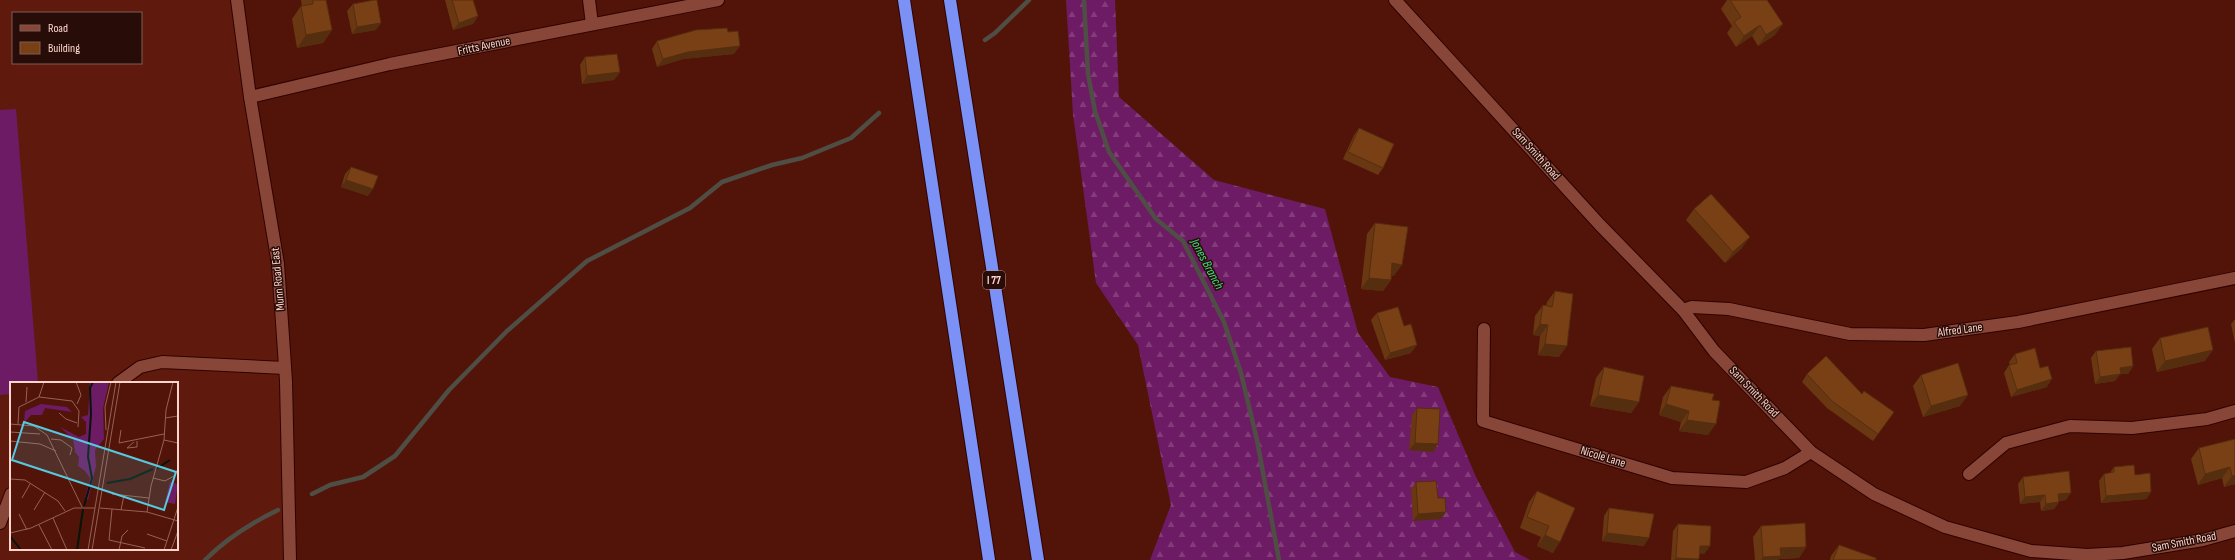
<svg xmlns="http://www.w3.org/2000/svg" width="2235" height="560" font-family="'Sofia Sans Condensed',sans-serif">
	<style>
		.built { fill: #601a0d; fill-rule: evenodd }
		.forest { fill: url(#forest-firs) }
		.pitch { fill: #6e1b65 }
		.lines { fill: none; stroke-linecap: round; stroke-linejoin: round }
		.stream { stroke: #4f4e44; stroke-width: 4.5 }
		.minor-casing { stroke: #2f0200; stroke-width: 14 }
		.highway-casing { stroke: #2f0200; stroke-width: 14 }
		.minor { stroke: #884639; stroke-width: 12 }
		.highway { stroke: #7b91f6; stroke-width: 12 }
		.wall { fill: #693712 }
		.shaded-wall { fill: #552d0f }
		.building { fill: #7a4015; stroke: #552d0f }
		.labels { text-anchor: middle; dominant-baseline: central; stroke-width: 3; stroke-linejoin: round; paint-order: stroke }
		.shield { fill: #270c07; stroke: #bc9890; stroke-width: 1 }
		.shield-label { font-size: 11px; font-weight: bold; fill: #fcd4cb }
		.street-label { font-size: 12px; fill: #fcd4cb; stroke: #270c07 }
		.water-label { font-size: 13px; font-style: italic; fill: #39e280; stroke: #270c07 }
		.inset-river { fill: none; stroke: #05150a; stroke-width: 2 }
		.inset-road { fill: none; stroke: #966157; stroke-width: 1 }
		.view { fill: #56c9e0; fill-opacity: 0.15; stroke: #56c9e0; stroke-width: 2 }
		.inset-edge { fill: none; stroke: #fcd4cb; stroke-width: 2 }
	</style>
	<defs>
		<pattern id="forest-firs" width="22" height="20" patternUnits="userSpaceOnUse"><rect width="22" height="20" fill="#6e1b65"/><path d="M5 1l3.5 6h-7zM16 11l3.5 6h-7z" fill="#843b7a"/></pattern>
	</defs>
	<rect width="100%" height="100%" fill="#521409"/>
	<path class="built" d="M0 0H231L275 264 282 382 286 560H0ZM13 13H141V63H13ZM11 383H177V549H11Z"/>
	<path class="forest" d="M1066 0H1115L1119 97 1214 180 1325 209 1358 333 1390 377 1438 387 1476 477 1515 552 1530 560H1150L1171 505 1138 345 1096 283 1073 114Z"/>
	<path class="pitch" d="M16 109 38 383H11V394L0 395V110Z"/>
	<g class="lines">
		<g class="stream">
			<path d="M1084 0 1088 74 1095 111 1109 152 1156 219 1183 241 1224 322 1241 373 1257 440 1279 560"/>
			<path d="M985 40 995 33 1029 0"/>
			<path d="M312 494 330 485 363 477 395 456 449 390 507 331 587 261 690 208 722 182 772 165 802 158 851 138 879 113"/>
			<path d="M205 560C226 539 251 523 278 510"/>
		</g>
		<defs>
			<g id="minor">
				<path d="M237 0 250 97 278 264 286 381 290 560"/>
				<path d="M589 0 592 24"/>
				<path d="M1395 0 1600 225 1683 310 1714 351 1811 452 1874 494 1945 527 2031 551 2087 555 2123 553 2203 540 2235 531"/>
				<path d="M250 97 390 64 718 0"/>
				<path d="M1683 310 1692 307 1729 309 1850 334 1924 335 2018 322 2235 278"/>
				<path d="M1484 329 1483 421 1672 478 1746 482 1785 468 1811 452"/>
				<path d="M118 383 140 367 162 362 285 368"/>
				<path d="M1969 474 2006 443 2070 426 2132 428 2207 419 2235 411"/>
				<path d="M0 523 11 494"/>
			</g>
			<g id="highway">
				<path d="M904 0 989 560"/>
				<path d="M950 0 1038 560"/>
			</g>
		</defs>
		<use href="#minor" class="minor-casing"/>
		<use href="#highway" class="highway-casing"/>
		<use href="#minor" class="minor"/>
		<use href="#highway" class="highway"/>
	</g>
	<g class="wall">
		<path d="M301 0H326L332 30 323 43 297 48 292 19 301 6H302Z"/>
		<path d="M445 0H473L478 16 473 24 453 30Z"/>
		<path d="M1727 0H1767L1775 35 1758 46 1752 36 1736 47 1727 33 1732 26 1721 9Z"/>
		<path d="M353 4 376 30 352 34 347 11Z"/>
		<path d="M728 32 734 54 683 59 657 67 652 49 657 41Z"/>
		<path d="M585 57 620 72 614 80 582 84 580 65Z"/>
		<path d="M1359 128 1383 168 1378 175 1343 159 1354 135Z"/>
		<path d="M351 167 368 196 341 187 345 174Z"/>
		<path d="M1694 209 1742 248 1725 263 1686 220Z"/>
		<path d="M1375 223 1394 276 1391 275V280L1383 291 1361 289 1367 234Z"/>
		<path d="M1555 291 1559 357 1538 355 1540 336 1533 335 1535 316 1543 305 1546 306 1547 302Z"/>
		<path d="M1377 313 1411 353 1385 360 1371 320Z"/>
		<path d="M2235 319V343L2231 324Z"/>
		<path d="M2160 338 2205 361 2157 372 2152 349Z"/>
		<path d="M2096 351 2133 366 2128 374H2120L2115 381 2095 384 2091 358Z"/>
		<path d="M2015 354 2040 368 2047 387 2011 397 2004 373 2009 365H2010L2009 362Z"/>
		<path d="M1604 367 1639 402 1631 413 1590 406 1596 378Z"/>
		<path d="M1807 374 1862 394 1894 412 1873 441 1827 408 1802 382Z"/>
		<path d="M1921 375 1960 406 1923 417 1913 386Z"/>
		<path d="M1671 386 1712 400 1708 435 1679 431 1681 422 1659 415 1663 397Z"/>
		<path d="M1417 408 1438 444 1433 452 1409 450 1412 415Z"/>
		<path d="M2235 439V484L2224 487 2222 478 2198 485 2191 459 2199 448Z"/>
		<path d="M2114 467 2135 475 2151 492 2146 499 2101 503 2099 481 2104 474 2110 473Z"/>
		<path d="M2023 477 2066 500 2059 501V502L2054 509 2041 511 2040 502 2020 504 2018 484Z"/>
		<path d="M1416 482 1438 498 1441 519 1413 521 1411 489Z"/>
		<path d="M1537 491 1575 508 1553 553 1537 546 1541 537 1520 528 1529 502Z"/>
		<path d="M1609 508 1644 546 1602 541 1604 516Z"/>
		<path d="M1678 524 1710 546 1704 554 1700 553 1698 560H1671L1673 531Z"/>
		<path d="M1761 526 1806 547 1799 558 1779 559 1778 560H1755L1753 537Z"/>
		<path d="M1839 545 1876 560H1830L1831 556Z"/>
	</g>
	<g class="shaded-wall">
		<path d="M478 16 473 24 453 30 459 23Z"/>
		<path d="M381 23 376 30 352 34 357 27Z"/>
		<path d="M1783 24 1775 35 1758 46 1766 35Z"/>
		<path d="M1760 25 1752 36 1736 47 1744 36Z"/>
		<path d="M332 30 323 43 297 48 306 35Z"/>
		<path d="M740 46 734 54 683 59 657 67 663 59 688 52Z"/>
		<path d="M620 72 614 80 582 84 587 76Z"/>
		<path d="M346 180 373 189 368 196 341 187Z"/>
		<path d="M1750 237 1742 248 1725 263 1733 252Z"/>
		<path d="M1392 263 1402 265 1394 276 1384 274Z"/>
		<path d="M1369 278 1391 280 1383 291 1361 289Z"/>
		<path d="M1540 324 1548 325 1540 336 1533 335Z"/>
		<path d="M1545 344 1567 346 1559 357 1538 355Z"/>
		<path d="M1417 345 1411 353 1385 360 1390 353Z"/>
		<path d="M2213 350 2205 361 2157 372 2165 361Z"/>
		<path d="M2133 366 2128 374H2120L2115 381 2095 384 2100 377 2120 368Z"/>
		<path d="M2052 379 2047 387 2011 397 2017 390Z"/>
		<path d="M1598 395 1639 402 1631 413 1590 406Z"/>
		<path d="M1968 395 1960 406 1923 417 1931 406Z"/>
		<path d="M1666 404 1689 411 1681 422 1659 415Z"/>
		<path d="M1687 420 1716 424 1708 435 1679 431Z"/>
		<path d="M1415 443 1438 444 1433 452 1409 450Z"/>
		<path d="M2230 467 2222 478 2198 485 2205 474Z"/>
		<path d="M2235 475V484L2224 487 2232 476Z"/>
		<path d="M2151 492 2146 499 2101 503 2106 496Z"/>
		<path d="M2071 493 2066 500 2053 502 2058 494Z"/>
		<path d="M2045 495 2040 502 2020 504 2025 497Z"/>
		<path d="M2059 502 2054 509 2041 511 2046 504Z"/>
		<path d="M1446 512 1441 519 1413 521 1418 514Z"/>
		<path d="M1607 533 1649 538 1644 546 1602 541Z"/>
		<path d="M1545 535 1560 542 1553 553 1537 546Z"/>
		<path d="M1700 546H1710L1704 554 1695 553Z"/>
		<path d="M1806 547 1799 558 1779 559 1778 560H1761L1763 557 1780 548Z"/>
		<path d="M1676 558 1699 559 1698 560H1674Z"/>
	</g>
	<g class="building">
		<path d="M313 0H326L332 30 306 35 301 6 313 4Z"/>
		<path d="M374 0H377L381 23 357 27 353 4Z"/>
		<path d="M452 0H473L478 16 459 23Z"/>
		<path d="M1730 0H1767L1783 24 1766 35 1760 25 1744 36 1734 22 1741 17Z"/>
		<path d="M727 28 728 32 738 31 740 46 688 52 663 59 657 41 696 30Z"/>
		<path d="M617 54 620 72 587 76 585 57Z"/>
		<path d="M1359 128 1394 144 1383 168 1348 152Z"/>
		<path d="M351 167 378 176 373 189 346 180Z"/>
		<path d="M1711 194 1750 237 1733 252 1694 209Z"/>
		<path d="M1375 223 1408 227 1402 265 1392 263 1391 280 1369 278Z"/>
		<path d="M1555 291 1573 294 1567 346 1545 344 1548 325 1540 324 1543 305 1552 307Z"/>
		<path d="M1398 307 1404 326 1411 324 1417 345 1390 353 1377 313Z"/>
		<path d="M2208 327 2213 350 2165 361 2160 338Z"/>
		<path d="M2131 347 2133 366 2120 368 2121 374 2100 377 2096 351Z"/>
		<path d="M2035 348 2040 368 2048 366 2052 379 2017 390 2009 365 2017 363 2015 354Z"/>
		<path d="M1826 356 1862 394 1864 391 1894 412 1878 434 1832 401 1807 374Z"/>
		<path d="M1958 363 1968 395 1931 406 1921 375Z"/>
		<path d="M1604 367 1644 376 1639 402 1598 395Z"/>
		<path d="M1671 386 1714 394 1712 400 1720 401 1716 424 1687 420 1689 411 1666 404Z"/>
		<path d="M1417 408 1440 409 1438 444 1415 443Z"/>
		<path d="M2235 439V475L2232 476 2230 467 2205 474 2199 448Z"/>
		<path d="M2134 465 2135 475 2150 473 2151 492 2106 496 2104 474 2114 472V467Z"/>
		<path d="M2069 471 2071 493 2058 494 2059 502 2046 504 2045 495 2025 497 2023 477Z"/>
		<path d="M1436 481 1438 498H1445L1446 512 1418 514 1416 482Z"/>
		<path d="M1537 491 1575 508 1560 542 1545 535 1549 526 1527 517Z"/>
		<path d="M1609 508 1654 514 1649 538 1607 533Z"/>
		<path d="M1805 523 1806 547 1780 548 1781 556 1763 557 1761 526Z"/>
		<path d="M1678 524 1711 526 1710 546H1700L1699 559 1676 558Z"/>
		<path d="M1839 545 1876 558V560H1833Z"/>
	</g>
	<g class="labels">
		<rect class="shield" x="983" y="271" width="22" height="18" rx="3"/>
		<g class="shield-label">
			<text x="994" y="280">I 77</text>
		</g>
		<g class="street-label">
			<text transform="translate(484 46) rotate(-12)">Fritts Avenue</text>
			<text transform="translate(1536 154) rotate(48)">Sam Smith Road</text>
			<text transform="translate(278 279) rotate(-95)">Munn Road East</text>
			<text transform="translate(1960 330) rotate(-8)">Alfred Lane</text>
			<text transform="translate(1754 392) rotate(46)">Sam Smith Road</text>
			<text transform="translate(1603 457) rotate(17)">Nicole Lane</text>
			<text transform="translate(2184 542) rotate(-11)">Sam Smith Road</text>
		</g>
		<g class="water-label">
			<text transform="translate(1207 264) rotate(62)">Jones Branch</text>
		</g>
	</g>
	<g transform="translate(10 382)">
		<rect width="168" height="168" fill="#521409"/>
		<path d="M80 0H99L93 26 94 57 85 68 86 84 78 118 75 116 80 96 75 89 68 84 69 75 65 70 63 57 50 45 69 55 76 52V40L71 35 78 33ZM31 22 57 25 62 30 35 26 32 33H21L14 41 15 29Z" fill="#6e1b65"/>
		<path d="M160 100 168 102 165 122 155 120Z" fill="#6e1b65"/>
		<path class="inset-river" d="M146 87 160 78M97 101 120 97 143 87M74 124 82 96 78 75 81 32 80 6 83 0M0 154 11 168M67 168 73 127"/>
		<path class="inset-road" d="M66 0 71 13 67 22M29 15 34 0M16 20 17 5M49 31 56 37 67 41M155 36 168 34M0 42 24 44 37 53 72 125M8 42 9 25 29 15 62 19 69 29 68 45M96 48 95 25 101 0M111 48 109 61 154 52M0 50 30 52M41 57 51 58 62 66 60 73M154 58 168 61M0 59 30 62 46 69M124 60 117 66 127 65V59M143 96 155 99 164 94 168 87M0 97 15 98 48 119 55 129M102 112 139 116M12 116 20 102M90 126 137 130 168 139M102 127 99 158 135 166M24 128 35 110M111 128 114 113M137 130 141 104 154 58 156 28 163 0M9 132 17 148M43 136 57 168M29 143 42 168M0 151 21 146 64 126H85M137 152 157 159M78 168 106 0M82 168 110 0M109 168 112 154 118 148M154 168 168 125M161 168 168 149"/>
		<path class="view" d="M14 40 166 90 154 128 2 78Z"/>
		<rect width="168" height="168" class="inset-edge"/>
	</g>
	<rect x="12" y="12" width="130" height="52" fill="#270c07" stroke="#7c5c55"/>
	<rect x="20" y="25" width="20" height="6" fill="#884639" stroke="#7c5c55"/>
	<text x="48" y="32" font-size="12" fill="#fcd4cb">Road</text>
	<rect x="20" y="42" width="20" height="12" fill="#7a4015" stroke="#7c5c55"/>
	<text x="48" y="52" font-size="12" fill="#fcd4cb">Building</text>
</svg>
